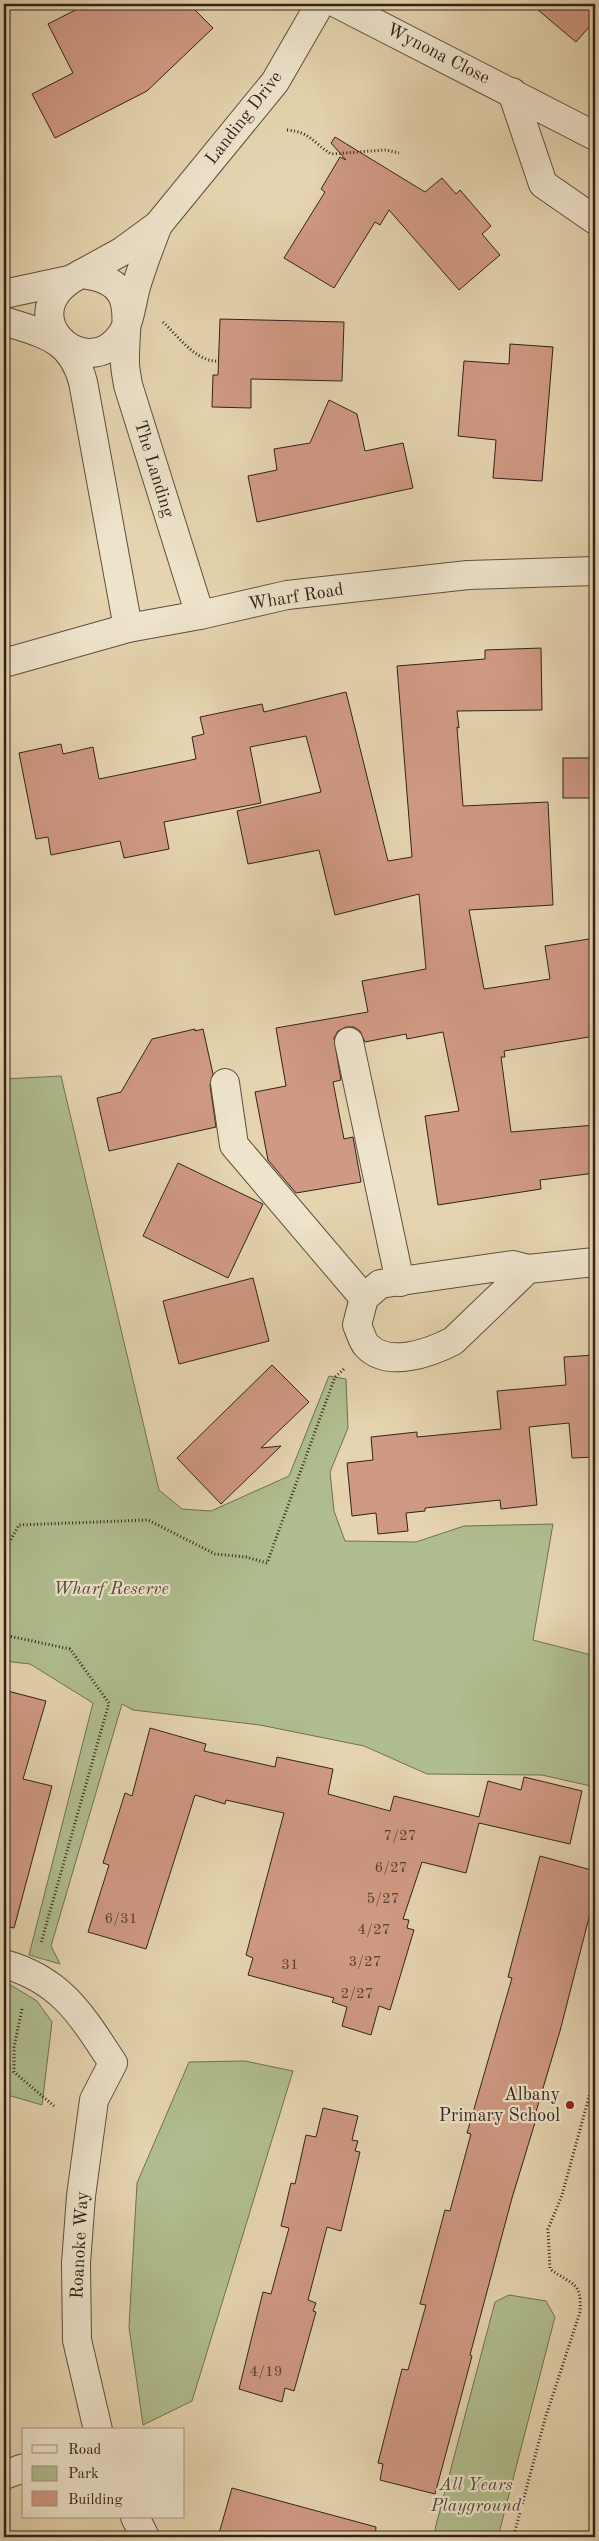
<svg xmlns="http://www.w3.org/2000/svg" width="599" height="2541" font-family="'Old Standard TT',serif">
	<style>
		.green { fill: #b0bd8e; stroke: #707054 }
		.building { fill: #d09983; stroke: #30231a }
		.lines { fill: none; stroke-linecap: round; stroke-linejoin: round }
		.minor-casing { stroke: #5d4f3f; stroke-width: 30 }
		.path { stroke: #30231a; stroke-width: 3; stroke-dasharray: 1 2.5; stroke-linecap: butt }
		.minor { stroke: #eee3cb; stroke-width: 28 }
		.poi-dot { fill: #8f2418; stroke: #eee3cb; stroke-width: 2 }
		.labels { text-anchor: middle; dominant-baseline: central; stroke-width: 4.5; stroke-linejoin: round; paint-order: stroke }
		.number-label { font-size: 15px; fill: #584034 }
		.street-label { font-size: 18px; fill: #30231a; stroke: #eee3cb }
		.park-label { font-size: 18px; font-style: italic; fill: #504a37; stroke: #eee3cb }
		.poi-label { font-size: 18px; fill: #30231a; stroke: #eee3cb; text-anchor: end }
	</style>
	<rect width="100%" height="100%" fill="#e5d4af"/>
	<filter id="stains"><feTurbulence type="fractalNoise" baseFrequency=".004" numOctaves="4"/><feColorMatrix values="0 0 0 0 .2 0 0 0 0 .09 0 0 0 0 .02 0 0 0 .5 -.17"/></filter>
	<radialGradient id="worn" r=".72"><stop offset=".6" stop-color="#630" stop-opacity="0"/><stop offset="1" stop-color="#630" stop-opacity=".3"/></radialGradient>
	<g class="green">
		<path d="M61 1076 159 1490 182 1509 211 1511 289 1476 329 1376 346 1379 348 1428 330 1472 334 1511 345 1541 416 1542 464 1526 553 1524 533 1640 595 1656V1787L542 1775 427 1774 364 1746 260 1725 133 1710 122 1704 51 1946 60 1964 29 1955 93 1703 30 1664 4 1661V1079Z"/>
		<path d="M4 1981 37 2001 52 2022 42 2105 4 2094Z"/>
		<path d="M245 2061 293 2071 192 2401 143 2425 129 2327 137 2183 189 2062Z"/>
		<path d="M509 2295 546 2301 555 2317 498 2537H438L435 2529 495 2302Z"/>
	</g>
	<g class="building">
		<path d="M87 4H189L213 28 147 91 55 138 32 94 73 73 48 24Z"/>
		<path d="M531 4H595V20L576 42Z"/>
		<path d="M335 137 425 192 442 178 456 194 460 190 491 226 482 234 500 255 459 290 389 210 380 225 375 222 334 288 284 258 325 192 321 189 340 157 346 160 331 143Z"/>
		<path d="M220 319 344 322 342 381 251 379V408L212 407 213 375H218Z"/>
		<path d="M510 344 553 347 542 481 493 478 496 440 458 436 464 361 509 364Z"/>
		<path d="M329 400 357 414 365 451 403 443 413 488 257 522 248 476 277 470 274 449 310 443Z"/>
		<path d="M541 648 542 710 457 711 459 728 457 727 463 806 548 802 553 905 469 910 484 989 550 979 545 946 595 938V1036L504 1051 505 1057H501L511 1132 595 1125V1173L540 1180 541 1189 438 1205 425 1116 459 1111 443 1032 407 1039 406 1034 365 1042 360 1031 354 1027H346L338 1031 334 1038 341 1080 333 1082 344 1139 353 1137 361 1182 296 1193 268 1160 255 1092 286 1086 276 1028 368 1012 362 981 426 969 419 894 335 915 319 850 248 864 237 811 321 792 306 736 250 747 261 803 164 822 169 849 124 858 120 841 51 855 48 837 36 839 19 753 61 744 63 754 93 747 99 779 196 759 192 737 204 734 200 717 262 704 264 712 346 692 388 861 412 857 397 666 485 659V650Z"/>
		<rect x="563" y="758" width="32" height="40"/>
		<path d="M195 1029V1031L203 1029 213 1074 210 1085 216 1127 109 1151 97 1098 121 1092 152 1039Z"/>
		<path d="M178 1163 263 1204 228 1278 143 1236Z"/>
		<path d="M253 1278 269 1341 179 1364 163 1301Z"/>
		<path d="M595 1355V1457L572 1458 569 1423 529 1427 537 1505 501 1509 500 1500 425 1508V1511L406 1513 408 1531 378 1534 376 1513 352 1516 347 1463 373 1460 371 1437 417 1432V1437L501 1429 497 1391 566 1385 564 1357Z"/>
		<path d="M272 1365 309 1402 261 1448 281 1446 221 1504 177 1458Z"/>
		<path d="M4 1690 46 1701 23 1779 52 1786 14 1928 4 1926Z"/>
		<path d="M150 1728 206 1744 204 1751 275 1767 277 1757 333 1769 328 1794 390 1811 394 1796 479 1817 488 1781 521 1790 524 1777 582 1791 570 1844 479 1823 466 1873 422 1862 403 1919 409 1920 407 1928 414 1930 390 2010 379 2006 371 2035 342 2026 347 2007 332 2002 334 1998 248 1975 253 1958 246 1955 284 1813 226 1800 225 1804 195 1795 146 1949 88 1932 109 1865 103 1863 125 1793 132 1796Z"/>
		<path d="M540 1856 595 1871V1894L560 2031 535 2115 537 2116 512 2198 470 2355 472 2356 435 2494 380 2480 383 2464 378 2463 402 2369 408 2370 426 2305 420 2304 445 2210 450 2211 471 2134 467 2133 512 1978 508 1977Z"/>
		<path d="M323 2108 358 2116 352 2140 358 2141 355 2151 360 2152 341 2231 327 2227 308 2300 316 2303 313 2311 316 2312 294 2391 285 2388 282 2402 239 2389 263 2292 271 2294 289 2228 281 2226 291 2183 295 2184 306 2135 316 2137Z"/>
		<path d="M232 2488 376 2527 375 2537H218Z"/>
	</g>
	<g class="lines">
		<defs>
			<g id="minor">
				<path d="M338 4 595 136"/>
				<path d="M512 92 543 184 595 220"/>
				<path d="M158 225C150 246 142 266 136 287 132 301 130 322 122 334 85 389 5 311 81 274 141 280 124 319 125 362 125 370 127 378 128 385L200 615"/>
				<path d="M81 274 121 252 158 225 275 82 320 4"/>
				<path d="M4 294 69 280"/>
				<path d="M4 321C43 334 71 337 83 382L128 628"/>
				<path d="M4 663 128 628 200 615 287 595 468 575 595 571"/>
				<path d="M349 1042 400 1282"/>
				<path d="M225 1083 234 1145 364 1298"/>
				<path d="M528 1269 453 1341C430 1353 388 1368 367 1346 362 1341 360 1331 357 1325L364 1298 380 1284 513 1265 528 1269 595 1262"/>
				<path d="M4 1964C62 1980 82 2016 113 2063L94 2100 81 2196 76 2263 77 2340 98 2430"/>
				<path d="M4 2475 24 2468"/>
				<path d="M135 2517 145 2537"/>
			</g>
		</defs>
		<use href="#minor" class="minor-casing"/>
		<g class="path">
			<path d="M287 130C311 132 313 143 331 154L386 150 399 153"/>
			<path d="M163 322C178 336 197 363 219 361"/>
			<path d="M4 1552 19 1525 148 1520 215 1554 246 1557 267 1563 335 1377 344 1369"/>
			<path d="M4 1635 70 1649 109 1703 41 1943"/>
			<path d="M22 2009 14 2047V2072L54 2106"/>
			<path d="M515 2531 545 2419 580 2312C582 2281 573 2286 550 2269L548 2229 562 2195 595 2075"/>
		</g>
		<use href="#minor" class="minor"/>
	</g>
	<circle class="poi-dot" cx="570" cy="2105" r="5"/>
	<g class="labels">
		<g class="number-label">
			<text x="400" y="1836">7/27</text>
			<text x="391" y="1868">6/27</text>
			<text x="383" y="1899">5/27</text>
			<text x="121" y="1919">6/31</text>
			<text x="374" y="1930">4/27</text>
			<text x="365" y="1962">3/27</text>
			<text x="290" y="1965">31</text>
			<text x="357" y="1994">2/27</text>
			<text x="266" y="2372">4/19</text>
		</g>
		<g class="street-label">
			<text transform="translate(438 54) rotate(27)">Wynona Close</text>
			<text transform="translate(244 118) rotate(-52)">Landing Drive</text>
			<text transform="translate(154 469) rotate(73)">The Landing</text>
			<text transform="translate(296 597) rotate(-9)">Wharf Road</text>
			<text transform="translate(80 2245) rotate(-87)">Roanoke Way</text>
		</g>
		<g class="park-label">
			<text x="111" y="1589">Wharf Reserve</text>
			<text x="476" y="2485">All Years<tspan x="476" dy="21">Playground</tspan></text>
		</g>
		<g class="poi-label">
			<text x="560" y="2095">Albany<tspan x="560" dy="21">Primary School</tspan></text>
		</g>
	</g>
	<rect width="599" height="2541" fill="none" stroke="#e5d4af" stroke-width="20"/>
	<rect x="5" y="5" width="589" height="2531" fill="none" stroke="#30231a" stroke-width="2.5"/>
	<rect x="10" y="10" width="579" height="2521" fill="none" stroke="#30231a"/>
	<rect x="22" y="2428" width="162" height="90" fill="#eee3cb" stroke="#a29684"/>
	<rect x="32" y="2445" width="25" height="8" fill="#eee3cb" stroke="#a29684"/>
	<text x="68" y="2454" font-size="15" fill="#30231a">Road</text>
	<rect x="32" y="2466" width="25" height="15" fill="#b0bd8e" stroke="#a29684"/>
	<text x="68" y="2478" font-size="15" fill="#30231a">Park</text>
	<rect x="32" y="2491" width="25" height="15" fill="#d09983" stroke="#a29684"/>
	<text x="68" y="2504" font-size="15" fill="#30231a">Building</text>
	<rect width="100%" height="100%" filter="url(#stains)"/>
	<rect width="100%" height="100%" fill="url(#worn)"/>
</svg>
